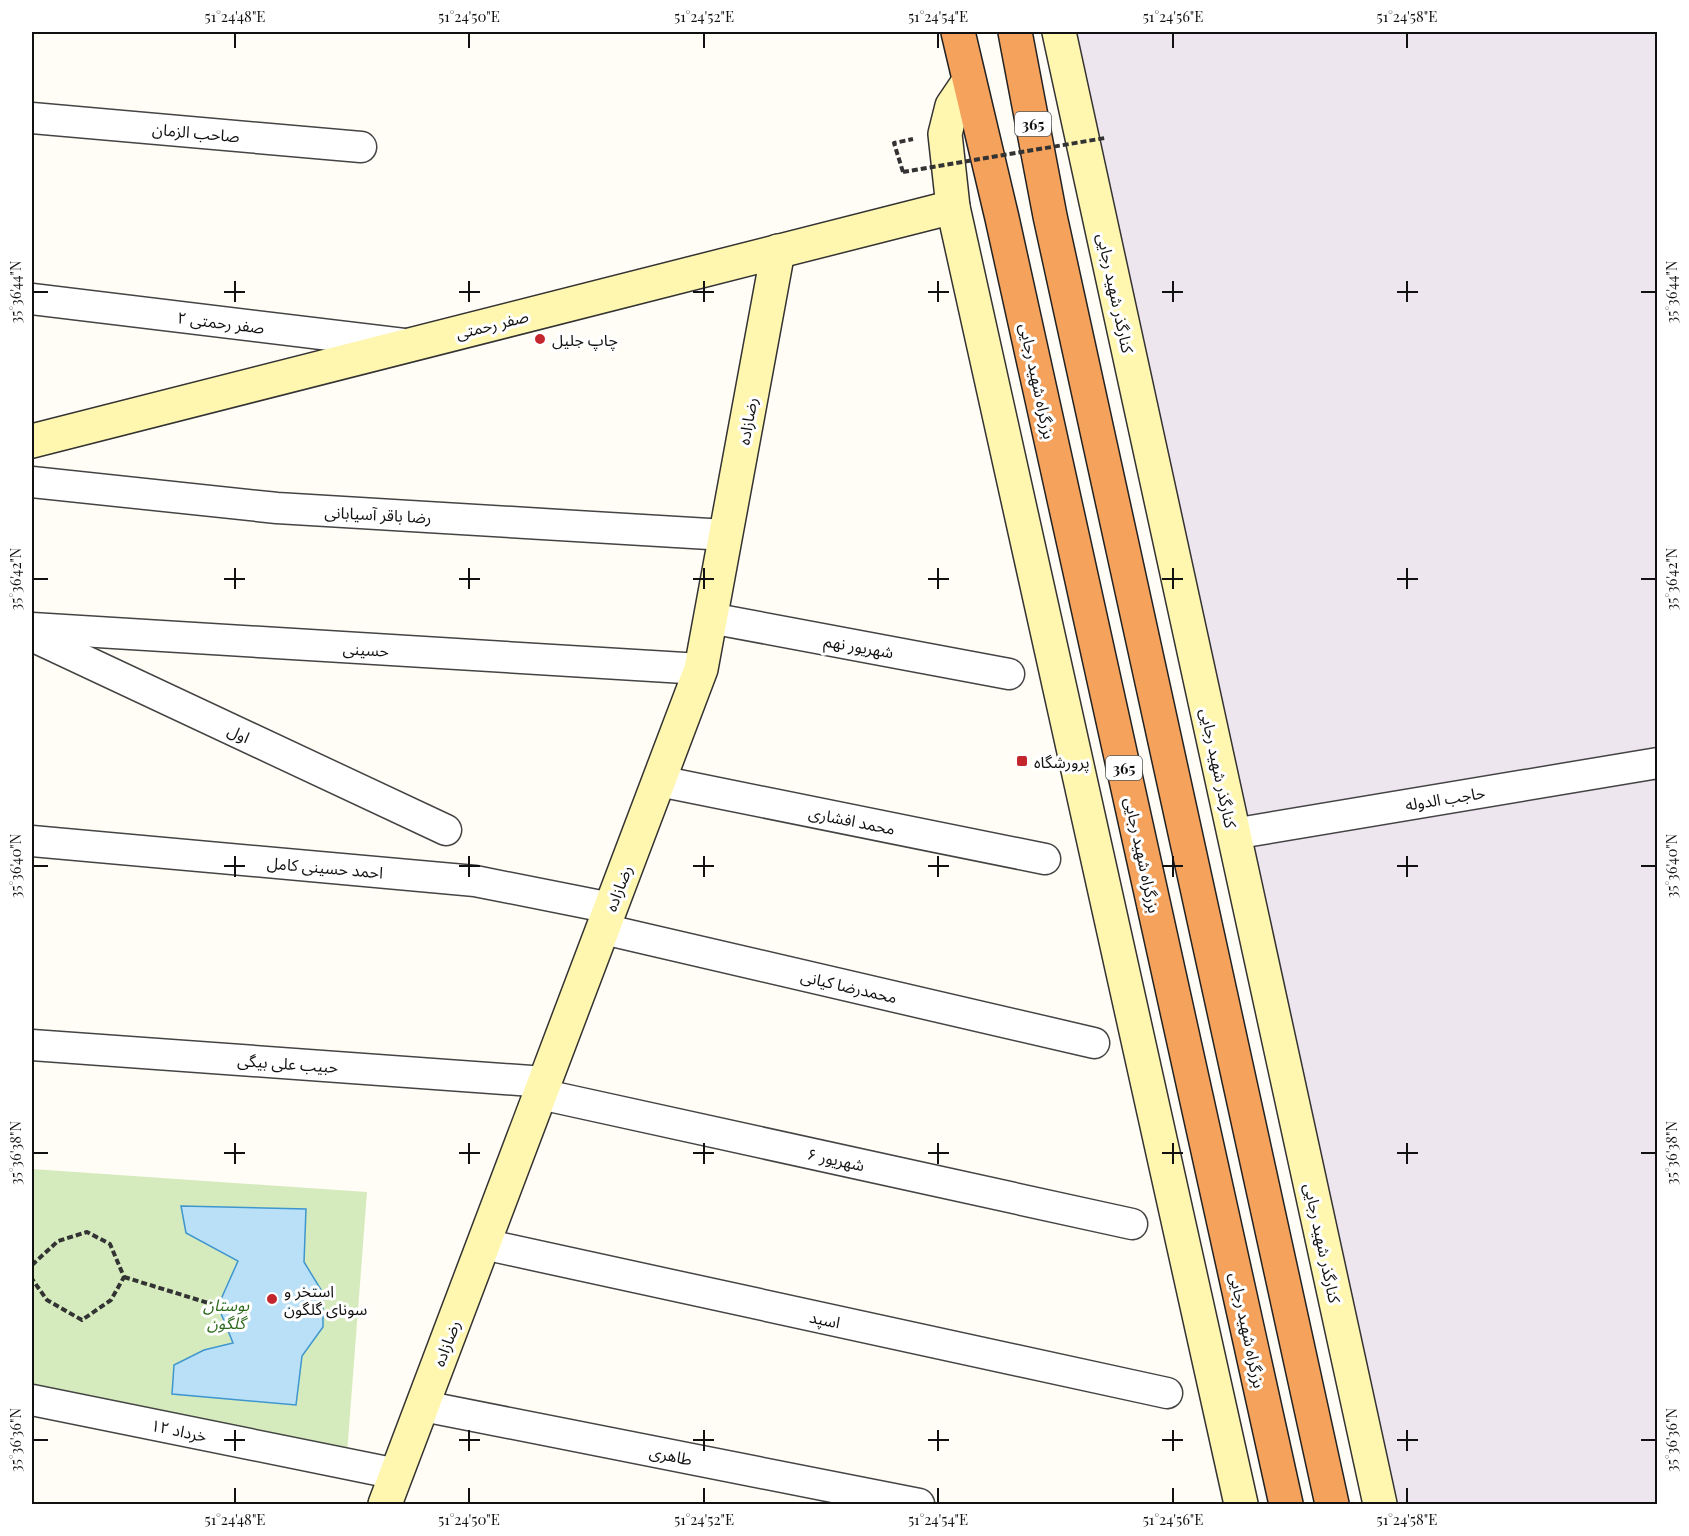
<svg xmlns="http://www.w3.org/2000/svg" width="1689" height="1536" font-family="'Playfair Display','Noto Sans Arabic',serif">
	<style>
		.industrial { fill: #eee6ef }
		.green { fill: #d5ebbd }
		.water { fill: #b9e0f7; stroke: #3f96cf; stroke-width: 1.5 }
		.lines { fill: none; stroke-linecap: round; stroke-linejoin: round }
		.street-casing { stroke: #444; stroke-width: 33 }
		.secondary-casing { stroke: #333; stroke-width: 36 }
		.highway-casing { stroke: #222; stroke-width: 36 }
		.path { stroke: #333; stroke-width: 4; stroke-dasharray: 6 3; stroke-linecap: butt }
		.street { stroke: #fff; stroke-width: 30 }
		.secondary { stroke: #fff6b0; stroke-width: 33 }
		.highway { stroke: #f5a25d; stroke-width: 33 }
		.path-bridge { stroke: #333; stroke-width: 4; stroke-dasharray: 6 3; stroke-linecap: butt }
		.ticks { fill: none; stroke: #111; stroke-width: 2 }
		.poi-dot { fill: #c4262e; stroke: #fff; stroke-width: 2 }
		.labels { text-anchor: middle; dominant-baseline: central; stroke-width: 6; stroke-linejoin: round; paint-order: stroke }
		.shield { fill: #fff; stroke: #585858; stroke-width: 1.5 }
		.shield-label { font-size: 15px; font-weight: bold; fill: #111 }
		.street-label { font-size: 16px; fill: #111; stroke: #fff }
		.poi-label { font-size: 16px; fill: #111; stroke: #fff; text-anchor: start }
		.park-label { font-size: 16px; font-style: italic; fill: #2f6b1f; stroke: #fff }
		.neatline { fill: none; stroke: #111; stroke-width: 2 }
		.ticks-label { font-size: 15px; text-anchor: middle; fill: #111 }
	</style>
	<rect width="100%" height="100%" fill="#fffdf5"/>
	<path class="industrial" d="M1066 32H1657V1504H1397Z"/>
	<path class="green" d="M32 1169 367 1192 346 1467 32 1412Z"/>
	<path class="water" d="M181 1206 306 1209 304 1262 323 1293V1327L302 1356 296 1405 172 1394 174 1365 204 1350 233 1343 218 1306 238 1261 186 1233Z"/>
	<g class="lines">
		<defs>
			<g id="street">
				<path d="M32 118 361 147"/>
				<path d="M32 299 404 344"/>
				<path d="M32 482 277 508 726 535"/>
				<path d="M710 618 1009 674"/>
				<path d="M32 628 701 669"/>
				<path d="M32 636 446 830"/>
				<path d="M659 781 1045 859"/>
				<path d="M1233 834 1658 763"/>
				<path d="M32 841 475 881 611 908"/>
				<path d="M603 929 1094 1043"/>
				<path d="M32 1045 545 1082"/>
				<path d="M540 1094 1132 1224"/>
				<path d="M483 1244 1167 1393"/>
				<path d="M32 1400 397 1474"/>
				<path d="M423 1406 919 1504"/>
			</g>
			<g id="secondary">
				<path d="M1059 32 1380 1504"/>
				<path d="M969 81 952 106 945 134 953 207 1241 1504"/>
				<path d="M32 441 953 207"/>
				<path d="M385 1504 701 669 778 251"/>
			</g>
			<g id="highway">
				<path d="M958 32 1002 218 1286 1504"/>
				<path d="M1015 32 1050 216 1332 1504"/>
			</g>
		</defs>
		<use href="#street" class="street-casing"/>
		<use href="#secondary" class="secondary-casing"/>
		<use href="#highway" class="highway-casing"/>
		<g class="path">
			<path d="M903 172 894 143 913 139"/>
			<path d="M32 1265 58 1241 87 1232 110 1244 124 1277 111 1300 82 1320 47 1300 32 1279"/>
			<path d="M124 1277 218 1306"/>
		</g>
		<use href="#street" class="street"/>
		<use href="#secondary" class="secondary"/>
		<use href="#highway" class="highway"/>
		<path class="path-bridge" d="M903 172 1105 138"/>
	</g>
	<path class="ticks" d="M235 33V48M469 33V48M704 33V48M938 33V48M1173 33V48M1407 33V48M235 281V302M469 281V302M704 281V302M938 281V302M1173 281V302M1407 281V302M33 292H48M224 292H245M459 292H480M693 292H714M928 292H949M1162 292H1183M1397 292H1418M1641 292H1656M235 568V589M469 568V589M704 568V589M938 568V589M1173 568V589M1407 568V589M33 579H48M224 579H245M459 579H480M693 579H714M928 579H949M1162 579H1183M1397 579H1418M1641 579H1656M235 856V877M469 856V877M704 856V877M938 856V877M1173 856V877M1407 856V877M33 866H48M224 866H245M459 866H480M693 866H714M928 866H949M1162 866H1183M1397 866H1418M1641 866H1656M235 1143V1164M469 1143V1164M704 1143V1164M938 1143V1164M1173 1143V1164M1407 1143V1164M33 1153H48M224 1153H245M459 1153H480M693 1153H714M928 1153H949M1162 1153H1183M1397 1153H1418M1641 1153H1656M235 1430V1451M469 1430V1451M704 1430V1451M938 1430V1451M1173 1430V1451M1407 1430V1451M33 1440H48M224 1440H245M459 1440H480M693 1440H714M928 1440H949M1162 1440H1183M1397 1440H1418M1641 1440H1656M235 1488V1503M469 1488V1503M704 1488V1503M938 1488V1503M1173 1488V1503M1407 1488V1503"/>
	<g class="poi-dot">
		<circle cx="540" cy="339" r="6"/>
		<rect x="1016" y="755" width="12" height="12" rx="3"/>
		<circle cx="272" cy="1299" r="6"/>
	</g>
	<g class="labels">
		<g class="shield">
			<rect x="1015" y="112" width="36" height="24" rx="4.5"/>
			<rect x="1106" y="756" width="36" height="24" rx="4.5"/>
		</g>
		<g class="shield-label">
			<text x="1033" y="124">365</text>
			<text x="1124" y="768">365</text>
		</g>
		<g class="street-label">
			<text transform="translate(196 132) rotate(5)">صاحب الزمان</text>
			<text transform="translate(1116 293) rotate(78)">کنارگذر شهید رجایی</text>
			<text transform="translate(221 322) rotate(7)">صفر رحمتی ۲</text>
			<text transform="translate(492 324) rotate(-14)">صفر رحمتی</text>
			<text transform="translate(1038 381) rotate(78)">بزرگراه شهید رجایی</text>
			<text transform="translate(747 421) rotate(-80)">رضازاده</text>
			<text transform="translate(378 514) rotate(3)">رضا باقر آسیابانی</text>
			<text transform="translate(859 646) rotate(10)">شهریور نهم</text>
			<text transform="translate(366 649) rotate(3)">حسینی</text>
			<text transform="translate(239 733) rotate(25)">اول</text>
			<text transform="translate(1219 768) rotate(78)">کنارگذر شهید رجایی</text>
			<text transform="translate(1445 798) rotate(-9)">حاجب الدوله</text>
			<text transform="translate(852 820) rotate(11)">محمد افشاری</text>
			<text transform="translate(1143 855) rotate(78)">بزرگراه شهید رجایی</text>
			<text transform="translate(325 867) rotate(5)">احمد حسینی کامل</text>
			<text transform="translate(618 888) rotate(-69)">رضازاده</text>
			<text transform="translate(849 986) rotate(13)">محمدرضا کیانی</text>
			<text transform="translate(288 1063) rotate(4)">حبیب علی بیگی</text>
			<text transform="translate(836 1159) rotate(12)">شهریور ۶</text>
			<text transform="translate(1323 1243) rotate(78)">کنارگذر شهید رجایی</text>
			<text transform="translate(825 1319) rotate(12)">اسپد</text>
			<text transform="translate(1248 1330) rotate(78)">بزرگراه شهید رجایی</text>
			<text transform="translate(446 1343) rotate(-69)">رضازاده</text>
			<text transform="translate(179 1430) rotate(12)">خرداد ۱۲</text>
			<text transform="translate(671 1455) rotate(11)">طاهری</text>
		</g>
		<g class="poi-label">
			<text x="552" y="339">چاپ جلیل</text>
			<text x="1034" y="761">پرورشگاه</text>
			<text x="284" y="1290">استخر و<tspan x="284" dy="18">سونای گلگون</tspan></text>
		</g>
		<g class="park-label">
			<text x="226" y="1304">بوستان<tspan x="226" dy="18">گلگون</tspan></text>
		</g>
	</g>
	<rect width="1689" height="1536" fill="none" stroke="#ffffff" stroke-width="66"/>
	<rect x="33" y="33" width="1623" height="1470" class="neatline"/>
	<g class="ticks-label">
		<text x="235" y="22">51°24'48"E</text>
		<text x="469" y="22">51°24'50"E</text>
		<text x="704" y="22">51°24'52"E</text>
		<text x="938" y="22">51°24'54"E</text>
		<text x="1173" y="22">51°24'56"E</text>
		<text x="1407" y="22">51°24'58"E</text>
		<text transform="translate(16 292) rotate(-90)" y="5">35°36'44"N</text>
		<text transform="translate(1672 292) rotate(-90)" y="5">35°36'44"N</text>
		<text transform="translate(16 579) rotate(-90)" y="5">35°36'42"N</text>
		<text transform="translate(1672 579) rotate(-90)" y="5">35°36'42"N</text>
		<text transform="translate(16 866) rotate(-90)" y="5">35°36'40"N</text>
		<text transform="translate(1672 866) rotate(-90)" y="5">35°36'40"N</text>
		<text transform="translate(16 1153) rotate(-90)" y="5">35°36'38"N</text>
		<text transform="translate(1672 1153) rotate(-90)" y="5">35°36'38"N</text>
		<text transform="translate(16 1440) rotate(-90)" y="5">35°36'36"N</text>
		<text transform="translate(1672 1440) rotate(-90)" y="5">35°36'36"N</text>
		<text x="235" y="1525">51°24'48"E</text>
		<text x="469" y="1525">51°24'50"E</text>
		<text x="704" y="1525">51°24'52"E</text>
		<text x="938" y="1525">51°24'54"E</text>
		<text x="1173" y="1525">51°24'56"E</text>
		<text x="1407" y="1525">51°24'58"E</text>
	</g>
</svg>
